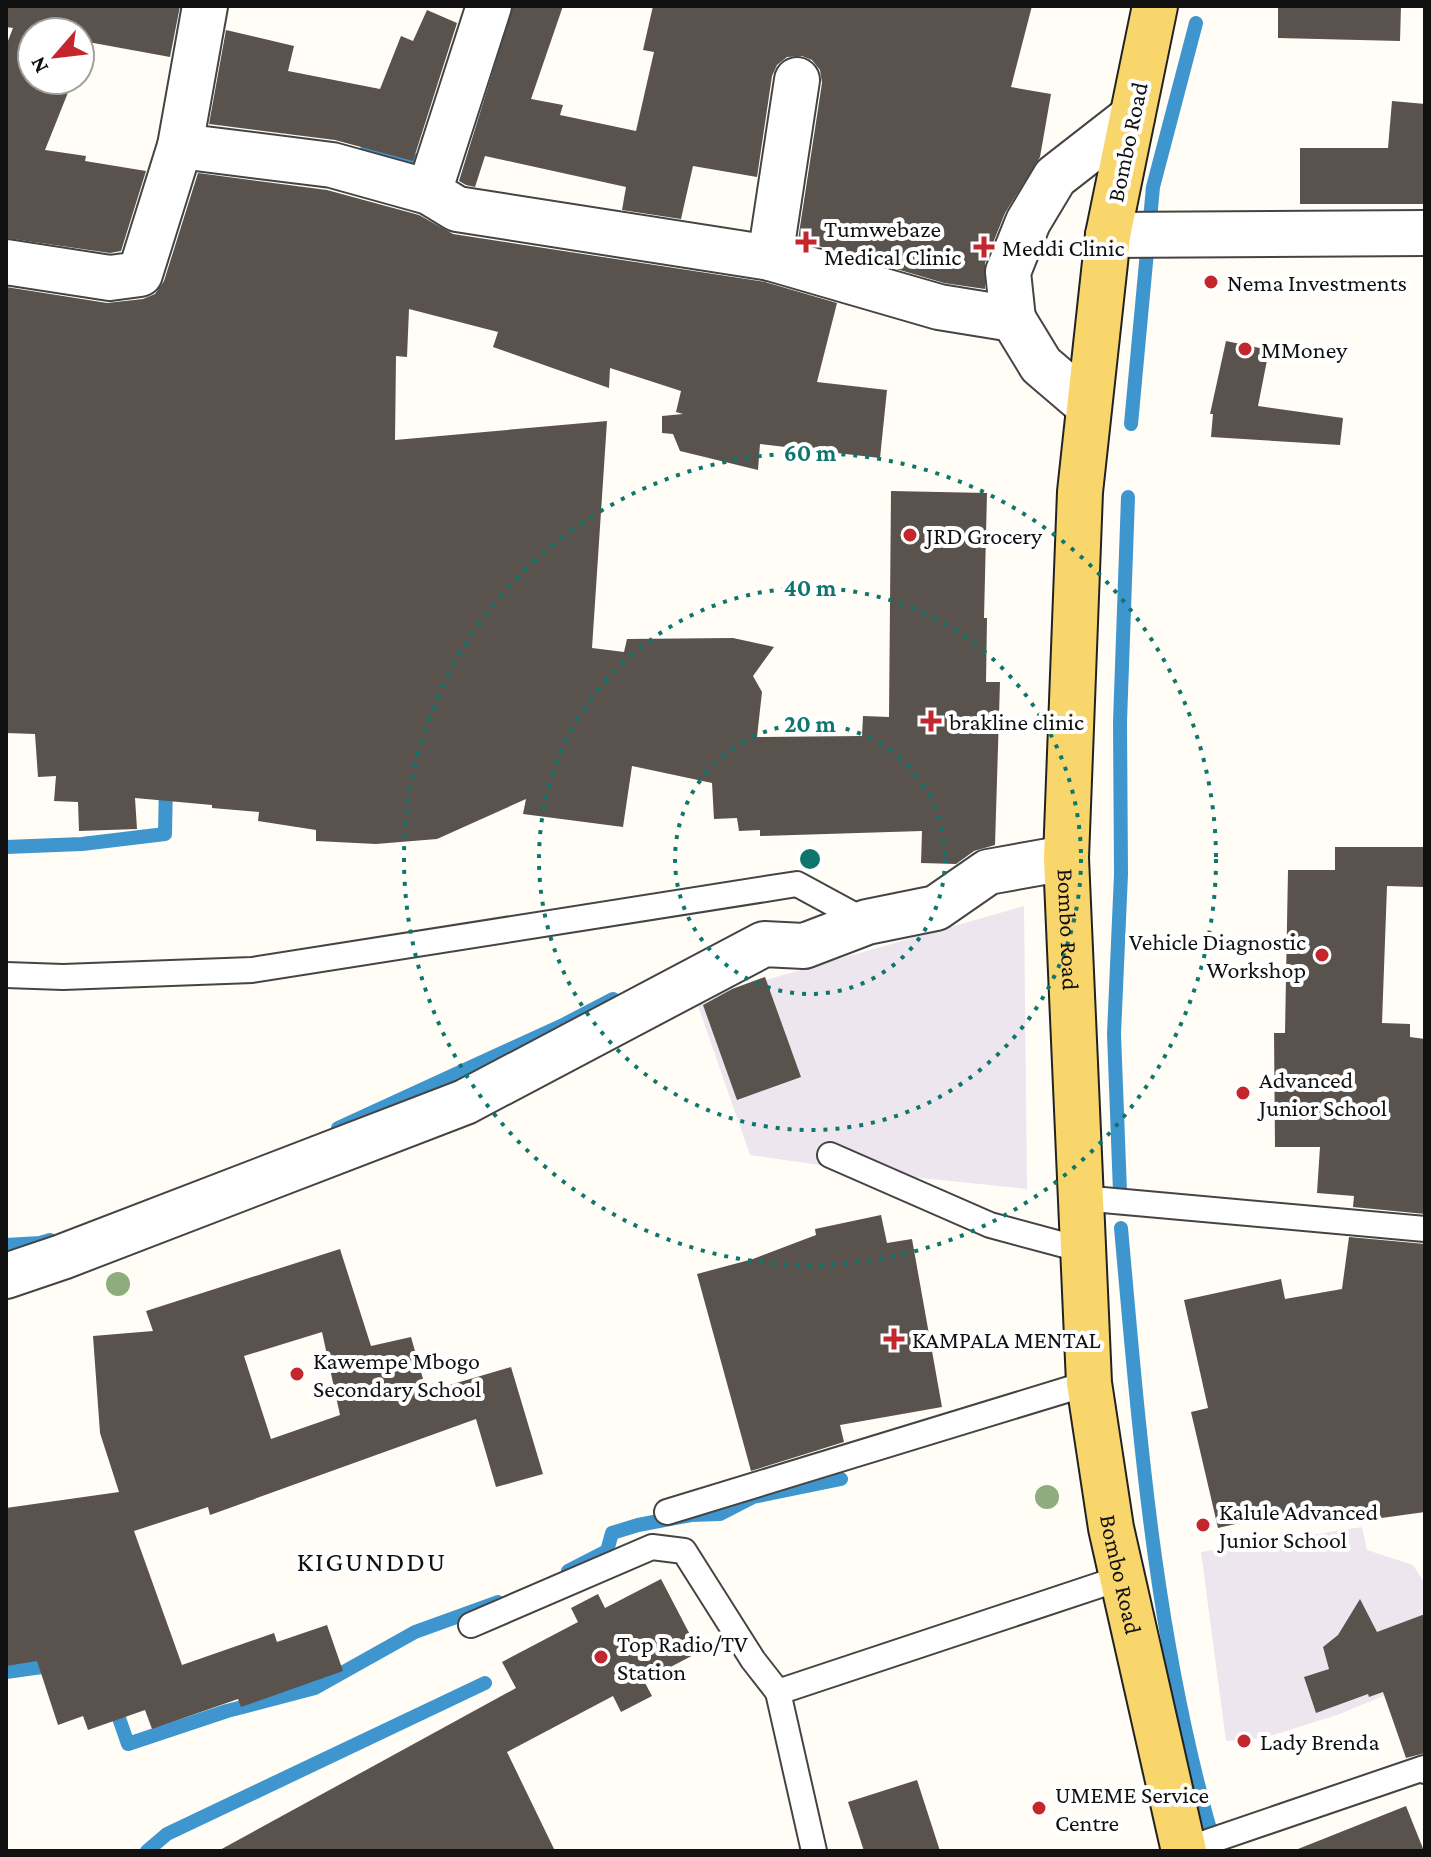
<svg xmlns="http://www.w3.org/2000/svg" width="1431" height="1857" font-family="'Crimson Pro',serif">
	<style>
		.industrial { fill: #eee6ef }
		.lines { fill: none; stroke-linecap: round; stroke-linejoin: round }
		.stream { stroke: #3f96cf; stroke-width: 14 }
		.building { fill: #5a524d; fill-rule: evenodd }
		.lane-casing { stroke: #444; stroke-width: 28 }
		.street-casing { stroke: #444; stroke-width: 48 }
		.primary-casing { stroke: #222; stroke-width: 48 }
		.lane { stroke: #fff; stroke-width: 24 }
		.street { stroke: #fff; stroke-width: 44 }
		.primary { stroke: #f9d66b; stroke-width: 44 }
		.tree { fill: #8dad7f }
		.ring { fill: none; stroke: #0f766e; stroke-width: 4; stroke-dasharray: 4 8 }
		.poi-dot { fill: #c4262e; stroke: #fff; stroke-width: 3 }
		.labels { text-anchor: middle; dominant-baseline: central; stroke-width: 8; stroke-linejoin: round; paint-order: stroke }
		.street-label { font-size: 24px; fill: #111; stroke: #fff }
		.poi-label { font-size: 24px; fill: #111; stroke: #fff; text-anchor: start }
		.quarter-label { font-size: 28px; letter-spacing: 2px; fill: #111; stroke: #fff }
		.centre { fill: #0f766e; stroke: #fff; stroke-width: 4 }
		.ring-label { font-size: 24px; text-anchor: middle; font-weight: bold; fill: #0f766e; stroke: #fff; stroke-width: 8; stroke-linejoin: round; paint-order: stroke }
	</style>
	<rect width="100%" height="100%" fill="#fffdf5"/>
	<g class="industrial">
		<path d="M1024 906 1027 1189 882 1174 750 1155 696 1000Z"/>
		<path d="M1362 1527 1367 1550 1413 1565 1425 1584V1679L1337 1715 1264 1738 1226 1741 1201 1552Z"/>
	</g>
	<g class="lines">
		<g class="stream">
			<path d="M365 153 435 164"/>
			<path d="M1131 424 1153 187 1196 23"/>
			<path d="M6 847 82 844 165 834 166 782"/>
			<path d="M338 1128 565 1024 613 999"/>
			<path d="M1120 1192 1114 1034 1121 874 1120 722 1128 497"/>
			<path d="M1121 1228C1140 1440 1155 1641 1215 1847"/>
			<path d="M6 1245 40 1243 50 1240"/>
			<path d="M568 1571 607 1551 612 1533 638 1525 691 1515 720 1514 753 1497 841 1479"/>
			<path d="M6 1672 56 1665"/>
			<path d="M113 1701 128 1744 227 1711 315 1688 415 1632 498 1602"/>
			<path d="M147 1851 167 1834 485 1683"/>
		</g>
	</g>
	<g class="building">
		<path d="M6 6H180L170 57 88 42 80 62V32H32V80H73L45 150 86 156 85 161 146 171 121 251 110 253 6 238V46L13 28 6 27Z"/>
		<path d="M513 6H563L531 99 563 105 560 115 636 131 654 52 643 50 653 6H1032L1011 87 1051 94 1040 157 1005 213 985 263V289L944 283 798 240 822 83 820 70 812 60 802 56 787 57 777 65 772 76 757 177 693 166 681 219 622 210 626 187 485 156 475 187 466 185 459 181Z"/>
		<path d="M1278 6H1401L1400 41 1278 38Z"/>
		<path d="M427 10 457 23 413 161 335 140 209 124 226 30 294 46 288 71 380 89 401 36 413 41Z"/>
		<path d="M1392 101 1425 104V204H1300V148H1388Z"/>
		<path d="M198 173 327 190 419 215 453 234 765 282 837 303 817 382 887 390 880 458 760 444 758 470 680 451 673 434 662 433V416L683 414 676 412 681 391 610 368 609 388 493 347 498 332 409 309 407 357 396 356 395 440 607 421 592 648 624 652 627 639 733 638 774 647 753 676 762 692 757 737 862 736 863 716 889 717 891 491 987 493 984 618H987L986 682H1000L995 845 974 851 956 864 921 863 922 831 760 836V830L739 831 737 818 714 819 712 783 632 766 623 827 523 814 526 799 437 839 376 844 316 841V830L258 821 259 812 212 808V805L135 798 137 829 79 831 78 802 54 801 56 776 38 777 35 734 6 733V287L107 303 143 299 155 294 164 281Z"/>
		<path d="M1226 341 1269 350 1258 406 1343 418 1340 445 1211 437 1213 414H1210Z"/>
		<path d="M1335 847H1425V887L1387 886 1382 1023 1410 1024V1037L1425 1039V1214L1353 1207 1354 1196 1317 1193 1320 1147H1275L1274 1033H1285L1288 870H1335Z"/>
		<path d="M765 977 801 1077 737 1100 703 1005 732 989Z"/>
		<path d="M881 1215 887 1243 912 1239 942 1407 840 1425 844 1442 751 1471 697 1274 753 1259 816 1235 815 1229Z"/>
		<path d="M1349 1237 1425 1244V1512L1345 1523V1517L1298 1523 1296 1510 1218 1528 1191 1412 1208 1408 1184 1300 1281 1279 1285 1299 1342 1289Z"/>
		<path d="M340 1249 371 1346 411 1337 425 1386 434 1383 436 1389 511 1367 543 1474 496 1487 476 1419 210 1515 208 1507 134 1531 182 1665 274 1633 277 1642 327 1625 343 1671 241 1707 238 1699 152 1729 145 1710 88 1730 83 1716 58 1725 37 1661 6 1666V1508L119 1492 100 1433 93 1336 153 1331 146 1311ZM322 1332 340 1415 271 1439 244 1356Z"/>
		<path d="M661 1579 699 1652 644 1681 652 1696 621 1712 613 1696 507 1752 555 1851H218L516 1688 502 1662 578 1622 571 1608 598 1594 605 1608Z"/>
		<path d="M1360 1599 1377 1632 1425 1614V1753L1406 1758 1383 1692 1369 1697 1368 1694 1316 1713 1304 1677 1329 1669 1323 1647 1338 1635Z"/>
		<path d="M917 1780 940 1851H864L848 1802Z"/>
		<path d="M1406 1806 1424 1851H1299L1298 1849Z"/>
	</g>
	<g class="lines">
		<defs>
			<g id="lane">
				<path d="M6 975 63 977 252 970 797 884 867 922"/>
				<path d="M830 1155 990 1225 1083 1250"/>
				<path d="M1081 1198 1425 1229"/>
				<path d="M667 1512 1089 1383"/>
				<path d="M471 1625 652 1547 684 1551 753 1660 778 1692"/>
				<path d="M1184 1850 1424 1768 1425 1771"/>
				<path d="M814 1851 778 1692 1121 1578"/>
			</g>
			<g id="street">
				<path d="M180 146 332 165 429 192 457 209 770 258 939 307 1013 319 1041 365 1089 406"/>
				<path d="M429 192 489 6"/>
				<path d="M1108 235 1425 233"/>
				<path d="M770 258 797 80"/>
				<path d="M6 262 110 278 140 274 180 146 205 6"/>
				<path d="M1013 319 1008 272 1028 222 1055 177 1132 117"/>
				<path d="M6 1276 62 1257 465 1102 764 944 804 946 867 922 936 908 988 872 1066 858"/>
			</g>
			<g id="primary">
				<path id="s1" d="M1155 6 1108 235 1080 492 1066 858 1089 1383 1111 1528 1184 1851"/>
			</g>
		</defs>
		<use href="#lane" class="lane-casing"/>
		<use href="#street" class="street-casing"/>
		<use href="#primary" class="primary-casing"/>
		<use href="#lane" class="lane"/>
		<use href="#street" class="street"/>
		<use href="#primary" class="primary"/>
	</g>
	<g class="tree">
		<circle cx="118" cy="1284" r="12"/>
		<circle cx="1047" cy="1497" r="12"/>
	</g>
	<g class="ring">
		<circle cx="810" cy="859" r="135"/>
		<circle cx="810" cy="859" r="271"/>
		<circle cx="810" cy="859" r="406"/>
	</g>
	<g class="poi-dot">
		<path d="M802 230h8v8h8v8h-8v8h-8v-8h-8v-8h8z"/>
		<path d="M980 235h8v8h8v8h-8v8h-8v-8h-8v-8h8z"/>
		<circle cx="1211" cy="282" r="8"/>
		<circle cx="1245" cy="349" r="8"/>
		<circle cx="910" cy="535" r="8"/>
		<path d="M927 709h8v8h8v8h-8v8h-8v-8h-8v-8h8z"/>
		<circle cx="1322" cy="955" r="8"/>
		<circle cx="1243" cy="1093" r="8"/>
		<path d="M890 1327h8v8h8v8h-8v8h-8v-8h-8v-8h8z"/>
		<circle cx="297" cy="1374" r="8"/>
		<circle cx="1203" cy="1525" r="8"/>
		<circle cx="601" cy="1657" r="8"/>
		<circle cx="1244" cy="1741" r="8"/>
		<circle cx="1039" cy="1808" r="8"/>
	</g>
	<g class="labels">
		<g class="street-label">
			<text transform="translate(1127 142) rotate(-78)">Bombo Road</text>
			<text stroke="none"><textPath href="#s1" startOffset="930">Bombo Road</textPath></text>
			<text stroke="none"><textPath href="#s1" startOffset="1578">Bombo Road</textPath></text>
		</g>
		<g class="poi-label">
			<text x="824" y="228">Tumwebaze<tspan x="824" dy="28">Medical Clinic</tspan></text>
			<text x="1002" y="247">Meddi Clinic</text>
			<text x="1227" y="282">Nema Investments</text>
			<text x="1261" y="349">MMoney</text>
			<text x="926" y="535">JRD Grocery</text>
			<text x="949" y="721">brakline clinic</text>
			<text x="1306" y="941" text-anchor="end">Vehicle Diagnostic<tspan x="1306" dy="28">Workshop</tspan></text>
			<text x="1259" y="1079">Advanced<tspan x="1259" dy="28">Junior School</tspan></text>
			<text x="912" y="1339">KAMPALA MENTAL</text>
			<text x="313" y="1360">Kawempe Mbogo<tspan x="313" dy="28">Secondary School</tspan></text>
			<text x="1219" y="1511">Kalule Advanced<tspan x="1219" dy="28">Junior School</tspan></text>
			<text x="617" y="1643">Top Radio/TV<tspan x="617" dy="28">Station</tspan></text>
			<text x="1260" y="1741">Lady Brenda</text>
			<text x="1055" y="1794">UMEME Service<tspan x="1055" dy="28">Centre</tspan></text>
		</g>
		<g class="quarter-label">
			<text x="372" y="1561">KIGUNDDU</text>
		</g>
	</g>
	<circle cx="810" cy="859" r="12" class="centre"/>
	<g class="ring-label">
		<text x="810" y="461">60 m</text>
		<text x="810" y="596">40 m</text>
		<text x="810" y="732">20 m</text>
	</g>
	<rect width="1431" height="1857" fill="none" stroke="#111111" stroke-width="16"/>
	<g transform="translate(56 56) rotate(242)"><circle r="38" fill="#ffffff" stroke="#a0a0a0" stroke-width="2"/>
	<path d="M0-6L14 30L0 20L-14 30Z" fill="#c4262e"/>
	<text y="-12" font-size="22" font-weight="bold" text-anchor="middle" fill="#111111">N</text>
	</g>
</svg>
